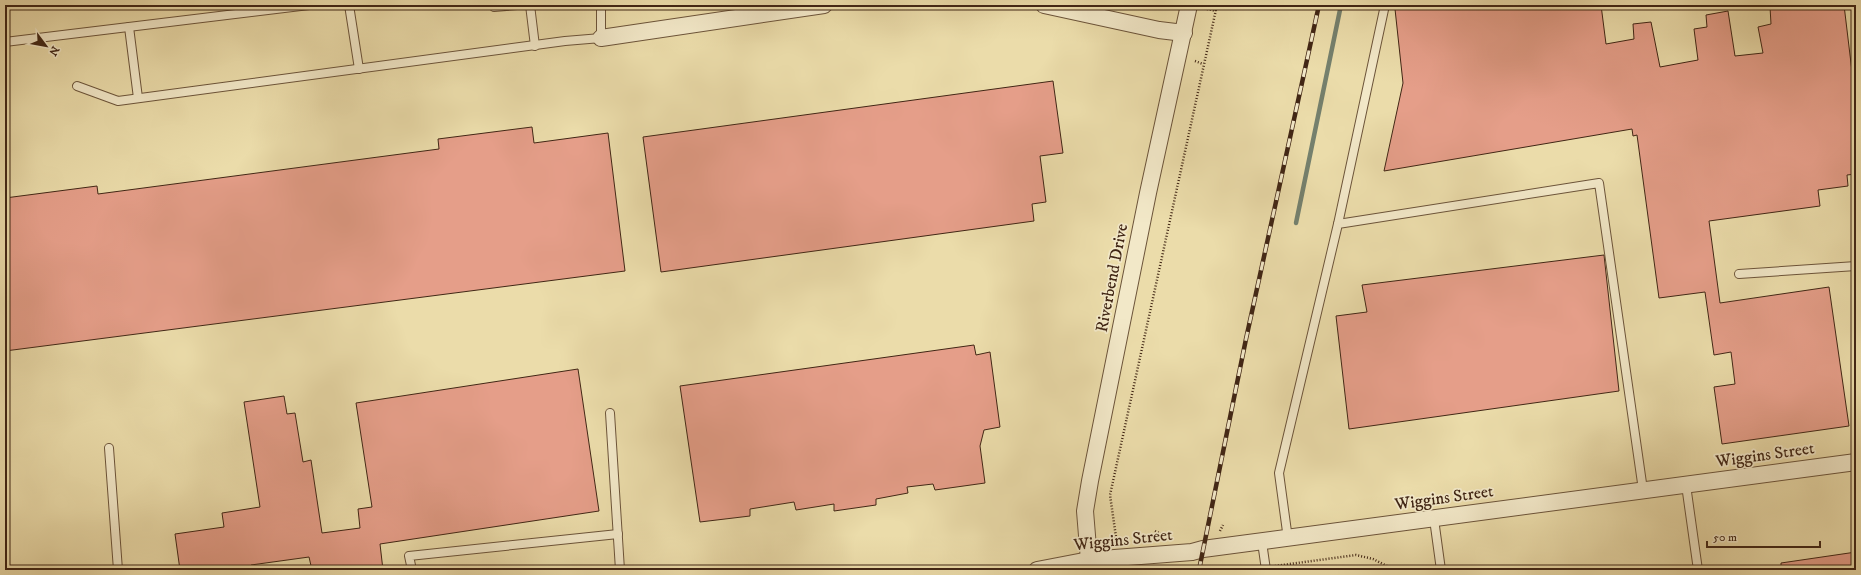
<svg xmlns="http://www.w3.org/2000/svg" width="1861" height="575" font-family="'IM FELL DW Pica',serif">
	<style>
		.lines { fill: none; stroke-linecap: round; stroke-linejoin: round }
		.stream { stroke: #75806d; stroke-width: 4.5 }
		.building { fill: #e59e89; stroke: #412615 }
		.lane-casing { stroke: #6c543a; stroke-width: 10 }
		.street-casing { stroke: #6c543a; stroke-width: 18 }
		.path { stroke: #412615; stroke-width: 2.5; stroke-dasharray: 1 2; stroke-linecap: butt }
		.lane { stroke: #f2e8c8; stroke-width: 8 }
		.street { stroke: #f2e8c8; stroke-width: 16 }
		.rail-casing { stroke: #412615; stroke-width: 4.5 }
		.rail { stroke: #f2e8c8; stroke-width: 3; stroke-dasharray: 9; stroke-linecap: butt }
		.labels { text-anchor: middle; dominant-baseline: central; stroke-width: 3.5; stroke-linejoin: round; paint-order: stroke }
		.street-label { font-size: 17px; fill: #412615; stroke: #f2e8c8 }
	</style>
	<rect width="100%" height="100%" fill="#ebdcaa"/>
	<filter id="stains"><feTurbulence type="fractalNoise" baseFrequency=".005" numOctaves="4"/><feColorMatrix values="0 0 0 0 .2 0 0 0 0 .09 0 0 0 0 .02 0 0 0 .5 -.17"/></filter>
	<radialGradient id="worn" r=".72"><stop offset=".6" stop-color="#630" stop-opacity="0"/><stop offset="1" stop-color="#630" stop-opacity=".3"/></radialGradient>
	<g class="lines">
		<path class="stream" d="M1296 223 1341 5"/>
	</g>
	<g class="building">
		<path d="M1412 5H1601L1606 44 1634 39 1633 24 1651 22 1660 67 1698 60 1694 29 1707 27 1706 15 1728 11 1735 56 1763 53 1758 27 1771 24 1770 7 1780 5H1844L1856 105V174L1847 175 1848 186 1818 190 1820 206 1709 221 1720 303 1829 287 1849 426 1722 444 1714 387 1735 384 1731 352 1714 355 1705 292 1659 298 1637 135 1633 136 1632 129 1384 171 1403 83 1395 9Z"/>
		<path d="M1053 81 1063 153 1040 156 1046 202 1032 204 1034 221 661 272 643 137Z"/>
		<path d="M532 127 534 143 608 133 625 271 5 351V198L97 186 98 194 439 149 438 139Z"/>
		<path d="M1604 255 1619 391 1349 429 1336 316 1367 312 1362 285Z"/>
		<path d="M974 345 976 355 990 352 1000 427 984 430 980 446 985 483 935 490 933 484 907 487 908 493 876 499V505L834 511V504L796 510 794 502 750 509V516L700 522 680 386Z"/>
		<path d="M578 369 599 511 380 544 383 570H312L309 557 251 565 252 570H180L175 534 224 527 222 513 260 507 244 402 284 396 287 414 295 413 303 462 311 460 322 533 360 528 358 509 372 507 356 403Z"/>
		<path d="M1856 552V570H1781V563Z"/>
	</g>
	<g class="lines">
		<defs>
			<g id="lane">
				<path d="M349 5 359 69"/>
				<path d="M530 5 535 46"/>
				<path d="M494 7 517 5"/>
				<path d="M129 27 138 98"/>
				<path d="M5 42 309 5"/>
				<path d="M77 86 118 101 565 41 601 38V5"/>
				<path d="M1338 224 1385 5"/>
				<path d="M1739 274 1856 266"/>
				<path d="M610 413 620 570"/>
				<path d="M109 448 118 570"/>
				<path d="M1686 485 1698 570"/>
				<path d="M1434 519 1441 570"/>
				<path d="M1288 539 1279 473 1338 224 1599 183 1643 490"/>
				<path d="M1262 542 1266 570"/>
				<path d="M412 570 409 556 618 534"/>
			</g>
			<g id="street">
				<path d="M1044 5 1159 30 1184 33"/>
				<path d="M601 38 824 5"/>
				<path d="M1089 560 1085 511 1090 481 1148 193 1189 5"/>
				<path d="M1037 570 1089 560 1192 552 1203 549 1856 462"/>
			</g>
		</defs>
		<use href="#lane" class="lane-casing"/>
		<use href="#street" class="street-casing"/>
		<g class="path">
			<path d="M1207 9 1216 11"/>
			<path d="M1195 61 1203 64"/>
			<path d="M1155 531 1169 538"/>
			<path d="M1220 531 1223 525"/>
			<path d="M1113 543 1112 540 1116 537 1110 495 1217 5"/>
			<path d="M1275 566 1356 555 1373 559 1395 570"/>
			<path d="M1245 570 1254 569"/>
		</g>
		<use href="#lane" class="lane"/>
		<use href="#street" class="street"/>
		<defs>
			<path id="rail" d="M1199 570 1246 339 1319 5"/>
		</defs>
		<use href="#rail" class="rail-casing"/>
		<use href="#rail" class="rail"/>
	</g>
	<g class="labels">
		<g class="street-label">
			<text transform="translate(1112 278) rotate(-79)">Riverbend Drive</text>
			<text transform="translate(1765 455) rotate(-8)">Wiggins Street</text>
			<text transform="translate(1444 498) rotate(-8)">Wiggins Street</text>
			<text transform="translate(1123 540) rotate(-6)">Wiggins Street</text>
		</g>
	</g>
	<rect width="1861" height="575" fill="none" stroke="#ebdcaa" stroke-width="20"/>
	<rect x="6" y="6" width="1849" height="563" fill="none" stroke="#412615" stroke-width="2"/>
	<rect x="10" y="10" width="1841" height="555" fill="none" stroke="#412615"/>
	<g transform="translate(46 46) rotate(122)" stroke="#f2e8c8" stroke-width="3" paint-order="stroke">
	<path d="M0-3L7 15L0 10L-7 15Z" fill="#412615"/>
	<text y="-6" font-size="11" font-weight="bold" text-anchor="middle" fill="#412615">N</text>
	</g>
	<path d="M1707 541v6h113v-6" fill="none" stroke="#412615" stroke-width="2"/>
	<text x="1713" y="541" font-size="12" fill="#412615" stroke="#f2e8c8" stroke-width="3" paint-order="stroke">50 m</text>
	<rect width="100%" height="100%" filter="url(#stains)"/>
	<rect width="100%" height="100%" fill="url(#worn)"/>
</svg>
